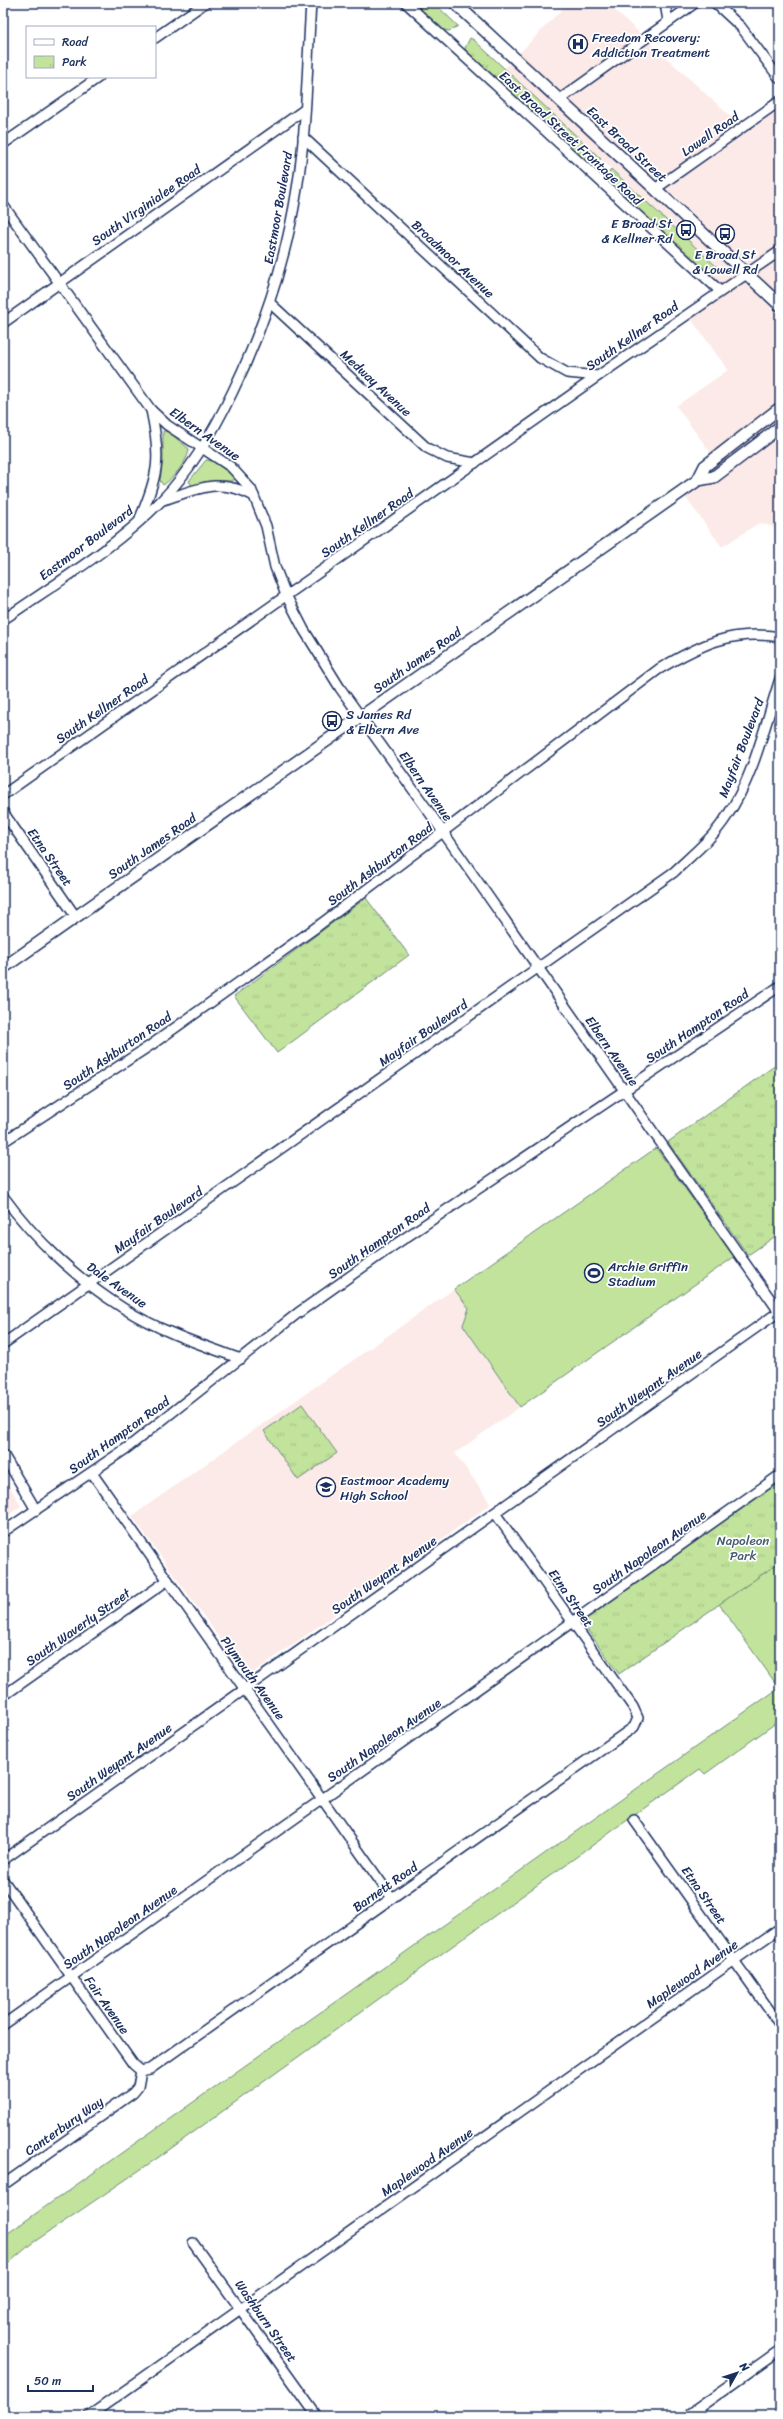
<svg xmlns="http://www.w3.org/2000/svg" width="783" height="2419" font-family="Sriracha,sans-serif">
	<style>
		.built { fill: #fceae8 }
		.grass { fill: #c2e39c; stroke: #6e897d }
		.park { fill: url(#park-tufts); stroke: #6e897d }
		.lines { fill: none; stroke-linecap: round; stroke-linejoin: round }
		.minor-casing { stroke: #1b2f5e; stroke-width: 12 }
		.major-casing { stroke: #1b2f5e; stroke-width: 14 }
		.minor { stroke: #fff; stroke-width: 9 }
		.major { stroke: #fff; stroke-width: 11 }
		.labels { text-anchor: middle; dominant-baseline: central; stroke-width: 3.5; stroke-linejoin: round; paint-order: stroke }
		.poi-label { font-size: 13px; fill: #1b2f5e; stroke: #fff; text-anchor: start }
		.street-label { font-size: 13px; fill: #1b2f5e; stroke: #fff }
		.park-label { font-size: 13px; fill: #455c6e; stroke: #fff }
	</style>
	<defs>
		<pattern id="park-tufts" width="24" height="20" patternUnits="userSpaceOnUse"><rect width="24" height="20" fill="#c2e39c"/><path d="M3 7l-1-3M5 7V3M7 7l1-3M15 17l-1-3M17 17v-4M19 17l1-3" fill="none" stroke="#a6c389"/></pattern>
	</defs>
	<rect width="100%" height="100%" fill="#fff"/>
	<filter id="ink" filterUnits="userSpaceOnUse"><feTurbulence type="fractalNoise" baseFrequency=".025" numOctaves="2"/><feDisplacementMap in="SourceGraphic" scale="8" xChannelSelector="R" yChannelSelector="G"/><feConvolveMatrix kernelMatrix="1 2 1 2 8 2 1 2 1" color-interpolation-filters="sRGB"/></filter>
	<g filter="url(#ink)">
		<g class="built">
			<path d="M568 3H607L742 127 780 101V529L759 523 722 547 681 491 719 464 676 406 728 370 686 312 710 293 708 276 713 273 717 267 504 69Z"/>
			<path d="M454 1289 469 1308 463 1325 520 1407 455 1453 491 1504 247 1677 132 1516Z"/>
			<path d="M3 1475 21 1506 3 1519Z"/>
		</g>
		<g class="grass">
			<path d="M163 431 169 432 189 449C189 459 172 480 163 485L160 481 163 459Z"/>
			<path d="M206 460 213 461 233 476V481H214L192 486 189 481Z"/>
			<path d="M656 1148 734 1257 520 1407 463 1325 469 1308 454 1289Z"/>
			<path d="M780 1562V1720L705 1774 700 1769 636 1814 159 2157 31 2244 3 2268 4 2236 779 1688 719 1604Z"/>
		</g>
		<g class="park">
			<path d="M410 3H434L458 26 449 31 438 29Z"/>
			<path d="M470 38 474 40 601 159 592 165 586 164 467 56 465 48Z"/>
			<path d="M611 169 717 267 713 273 708 276 611 190 607 176Z"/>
			<path d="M366 898 409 955 277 1053 234 996Z"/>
			<path d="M780 1062V1233L748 1255 668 1142Z"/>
			<path d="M302 1404 337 1453 298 1480 264 1431Z"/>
			<path d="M780 1481V1562L619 1674 586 1628 585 1624 588 1617Z"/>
		</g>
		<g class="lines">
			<defs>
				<g id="minor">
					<path d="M406 3 720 291"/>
					<path d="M665 3 668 21"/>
					<path d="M715 3 741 27 780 79"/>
					<path d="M155 38 205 3"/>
					<path d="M559 100 695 3"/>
					<path d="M303 137 540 358 567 373 598 376"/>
					<path d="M3 144 99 77"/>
					<path d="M655 189 780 101"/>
					<path d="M3 205 151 410 167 425 231 467 251 489 266 526 275 567 286 595 304 630 340 688 427 809 780 1313"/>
					<path d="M270 303 427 448 447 458 475 463"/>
					<path d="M3 323 304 110"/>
					<path d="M163 500C199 489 218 477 254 496"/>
					<path d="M140 518C159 474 161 457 151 410"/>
					<path d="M3 620C56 583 115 548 161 501 192 469 214 431 233 391 264 327 286 260 297 189 307 128 307 65 311 3"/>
					<path d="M3 795 598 376 780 251"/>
					<path d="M3 812 76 917"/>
					<path d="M3 1142 151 1045 318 926 659 669C700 645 731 629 780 637"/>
					<path d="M3 1196C35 1240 78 1280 123 1308 159 1331 202 1345 241 1359"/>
					<path d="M3 1344 674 872C693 854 713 838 727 816 754 777 765 724 780 679"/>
					<path d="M3 1454 36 1510"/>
					<path d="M92 1473 392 1898"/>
					<path d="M3 1532 127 1448 298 1313 387 1250 780 986"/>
					<path d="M3 1696 168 1580"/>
					<path d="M634 1820 780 2025"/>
					<path d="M3 1860 780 1311"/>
					<path d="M3 1880 133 2064 141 2071 138 2087 133 2093 3 2185"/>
					<path d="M3 2025 780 1475"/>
					<path d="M141 2071 150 2069 634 1727 638 1718 633 1707 495 1513"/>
					<path d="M193 2243 317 2416"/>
					<path d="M89 2416 780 1928"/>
					<path d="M687 2416 780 2350"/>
				</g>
				<g id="major">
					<path d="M455 3 780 305"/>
					<path d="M698 480 714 477 780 427"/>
					<path d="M3 968 698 480 705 466 780 408"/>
				</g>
			</defs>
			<use href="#minor" class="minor-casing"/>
			<use href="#major" class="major-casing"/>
			<use href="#minor" class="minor"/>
			<use href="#major" class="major"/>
		</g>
	</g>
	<defs>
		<symbol id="hospital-ring" viewBox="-11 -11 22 22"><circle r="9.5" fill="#fff" stroke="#1b2f5e" stroke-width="1.5"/><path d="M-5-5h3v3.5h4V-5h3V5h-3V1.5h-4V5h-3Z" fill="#1b2f5e"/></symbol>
		<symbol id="bus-ring" viewBox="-11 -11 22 22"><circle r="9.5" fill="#fff" stroke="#1b2f5e" stroke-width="1.5"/><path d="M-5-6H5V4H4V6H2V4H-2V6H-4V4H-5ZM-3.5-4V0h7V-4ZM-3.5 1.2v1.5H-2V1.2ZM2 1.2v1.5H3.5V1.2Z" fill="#1b2f5e"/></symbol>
		<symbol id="stadium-ring" viewBox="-11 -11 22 22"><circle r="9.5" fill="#fff" stroke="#1b2f5e" stroke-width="1.5"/><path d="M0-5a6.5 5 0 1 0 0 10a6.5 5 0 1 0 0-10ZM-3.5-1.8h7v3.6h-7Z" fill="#1b2f5e"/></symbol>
		<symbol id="school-ring" viewBox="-11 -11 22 22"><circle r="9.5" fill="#fff" stroke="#1b2f5e" stroke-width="1.5"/><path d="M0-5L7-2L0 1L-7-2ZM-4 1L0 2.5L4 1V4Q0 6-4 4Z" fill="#1b2f5e"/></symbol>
	</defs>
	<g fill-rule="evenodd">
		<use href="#hospital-ring" x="567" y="33" width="22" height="22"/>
		<use href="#bus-ring" x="675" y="219" width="22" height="22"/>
		<use href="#bus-ring" x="714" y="223" width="22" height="22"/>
		<use href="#bus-ring" x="321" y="710" width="22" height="22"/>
		<use href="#stadium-ring" x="583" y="1262" width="22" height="22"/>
		<use href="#school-ring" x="315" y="1476" width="22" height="22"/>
	</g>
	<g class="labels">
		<g class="poi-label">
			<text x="592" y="37">Freedom Recovery:<tspan x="592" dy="15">Addiction Treatment</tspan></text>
			<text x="672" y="223" text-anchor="end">E Broad St<tspan x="672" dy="15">&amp; Kellner Rd</tspan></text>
			<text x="725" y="254" text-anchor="middle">E Broad St<tspan x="725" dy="15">&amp; Lowell Rd</tspan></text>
			<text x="346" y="714">S James Rd<tspan x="346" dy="15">&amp; Elbern Ave</tspan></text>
			<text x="608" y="1266">Archie Griffin<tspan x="608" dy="15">Stadium</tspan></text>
			<text x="340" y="1480">Eastmoor Academy<tspan x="340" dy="15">High School</tspan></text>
		</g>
		<g class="street-label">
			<text transform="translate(710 134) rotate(-35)">Lowell Road</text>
			<text transform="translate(571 138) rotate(43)">East Broad Street Frontage Road</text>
			<text transform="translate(627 144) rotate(43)">East Broad Street</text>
			<text transform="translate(146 205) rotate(-35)">South Virginialee Road</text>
			<text transform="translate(278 208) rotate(-80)">Eastmoor Boulevard</text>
			<text transform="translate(453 259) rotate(43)">Broadmoor Avenue</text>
			<text transform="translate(632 336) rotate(-35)">South Kellner Road</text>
			<text transform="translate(376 383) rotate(43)">Medway Avenue</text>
			<text transform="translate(205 434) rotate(35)">Elbern Avenue</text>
			<text transform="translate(367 523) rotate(-35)">South Kellner Road</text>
			<text transform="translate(86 543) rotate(-37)">Eastmoor Boulevard</text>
			<text transform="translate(417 660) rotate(-35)">South James Road</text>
			<text transform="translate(102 709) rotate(-35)">South Kellner Road</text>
			<text transform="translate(741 748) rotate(-69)">Mayfair Boulevard</text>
			<text transform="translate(426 786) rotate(55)">Elbern Avenue</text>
			<text transform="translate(152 846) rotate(-35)">South James Road</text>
			<text transform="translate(50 857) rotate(55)">Etna Street</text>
			<text transform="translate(380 864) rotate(-37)">South Ashburton Road</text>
			<text transform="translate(697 1026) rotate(-34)">South Hampton Road</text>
			<text transform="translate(423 1033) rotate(-35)">Mayfair Boulevard</text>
			<text transform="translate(117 1051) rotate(-34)">South Ashburton Road</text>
			<text transform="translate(612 1051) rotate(55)">Elbern Avenue</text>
			<text transform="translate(158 1220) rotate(-35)">Mayfair Boulevard</text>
			<text transform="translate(379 1241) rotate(-35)">South Hampton Road</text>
			<text transform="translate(117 1285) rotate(35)">Dale Avenue</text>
			<text transform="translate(649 1388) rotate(-35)">South Weyant Avenue</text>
			<text transform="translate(119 1435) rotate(-36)">South Hampton Road</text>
			<text transform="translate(649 1552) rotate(-35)">South Napoleon Avenue</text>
			<text transform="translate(384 1575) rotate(-35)">South Weyant Avenue</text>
			<text transform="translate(571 1598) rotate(55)">Etna Street</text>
			<text transform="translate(78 1627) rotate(-35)">South Waverly Street</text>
			<text transform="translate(253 1678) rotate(54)">Plymouth Avenue</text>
			<text transform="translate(384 1740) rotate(-35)">South Napoleon Avenue</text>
			<text transform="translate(119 1762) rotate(-35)">South Weyant Avenue</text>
			<text transform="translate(385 1887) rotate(-35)">Barnett Road</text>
			<text transform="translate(704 1895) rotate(55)">Etna Street</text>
			<text transform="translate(120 1927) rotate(-35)">South Napoleon Avenue</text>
			<text transform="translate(692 1974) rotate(-35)">Maplewood Avenue</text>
			<text transform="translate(107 2005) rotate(55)">Fair Avenue</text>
			<text transform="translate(64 2126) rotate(-35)">Canterbury Way</text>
			<text transform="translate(427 2162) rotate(-35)">Maplewood Avenue</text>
			<text transform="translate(266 2321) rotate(55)">Washburn Street</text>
		</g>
		<g class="park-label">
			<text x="743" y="1540">Napoleon<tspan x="743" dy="15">Park</tspan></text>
		</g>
	</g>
	<rect width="783" height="2419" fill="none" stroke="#fff" stroke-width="16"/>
	<rect x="8" y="8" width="767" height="2403" fill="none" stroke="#1b2f5e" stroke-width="1.5" filter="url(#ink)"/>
	<rect x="26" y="26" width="130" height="52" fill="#ffffff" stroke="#a4acbf"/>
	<rect x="34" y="39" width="20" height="6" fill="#ffffff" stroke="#a4acbf"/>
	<text x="62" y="46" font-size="12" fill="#1b2f5e">Road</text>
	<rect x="34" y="56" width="20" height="12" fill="url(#park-tufts)" stroke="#a4acbf"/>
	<text x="62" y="66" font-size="12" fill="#1b2f5e">Park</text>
	<g transform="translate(737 2373) rotate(51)" stroke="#ffffff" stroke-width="3" paint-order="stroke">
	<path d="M0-3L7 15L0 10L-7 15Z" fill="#1b2f5e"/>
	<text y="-6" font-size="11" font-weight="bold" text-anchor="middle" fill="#1b2f5e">N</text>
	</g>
	<path d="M28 2385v6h65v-6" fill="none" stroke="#1b2f5e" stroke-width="2"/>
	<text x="34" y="2385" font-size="12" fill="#1b2f5e" stroke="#ffffff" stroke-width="3" paint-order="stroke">50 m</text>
</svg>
